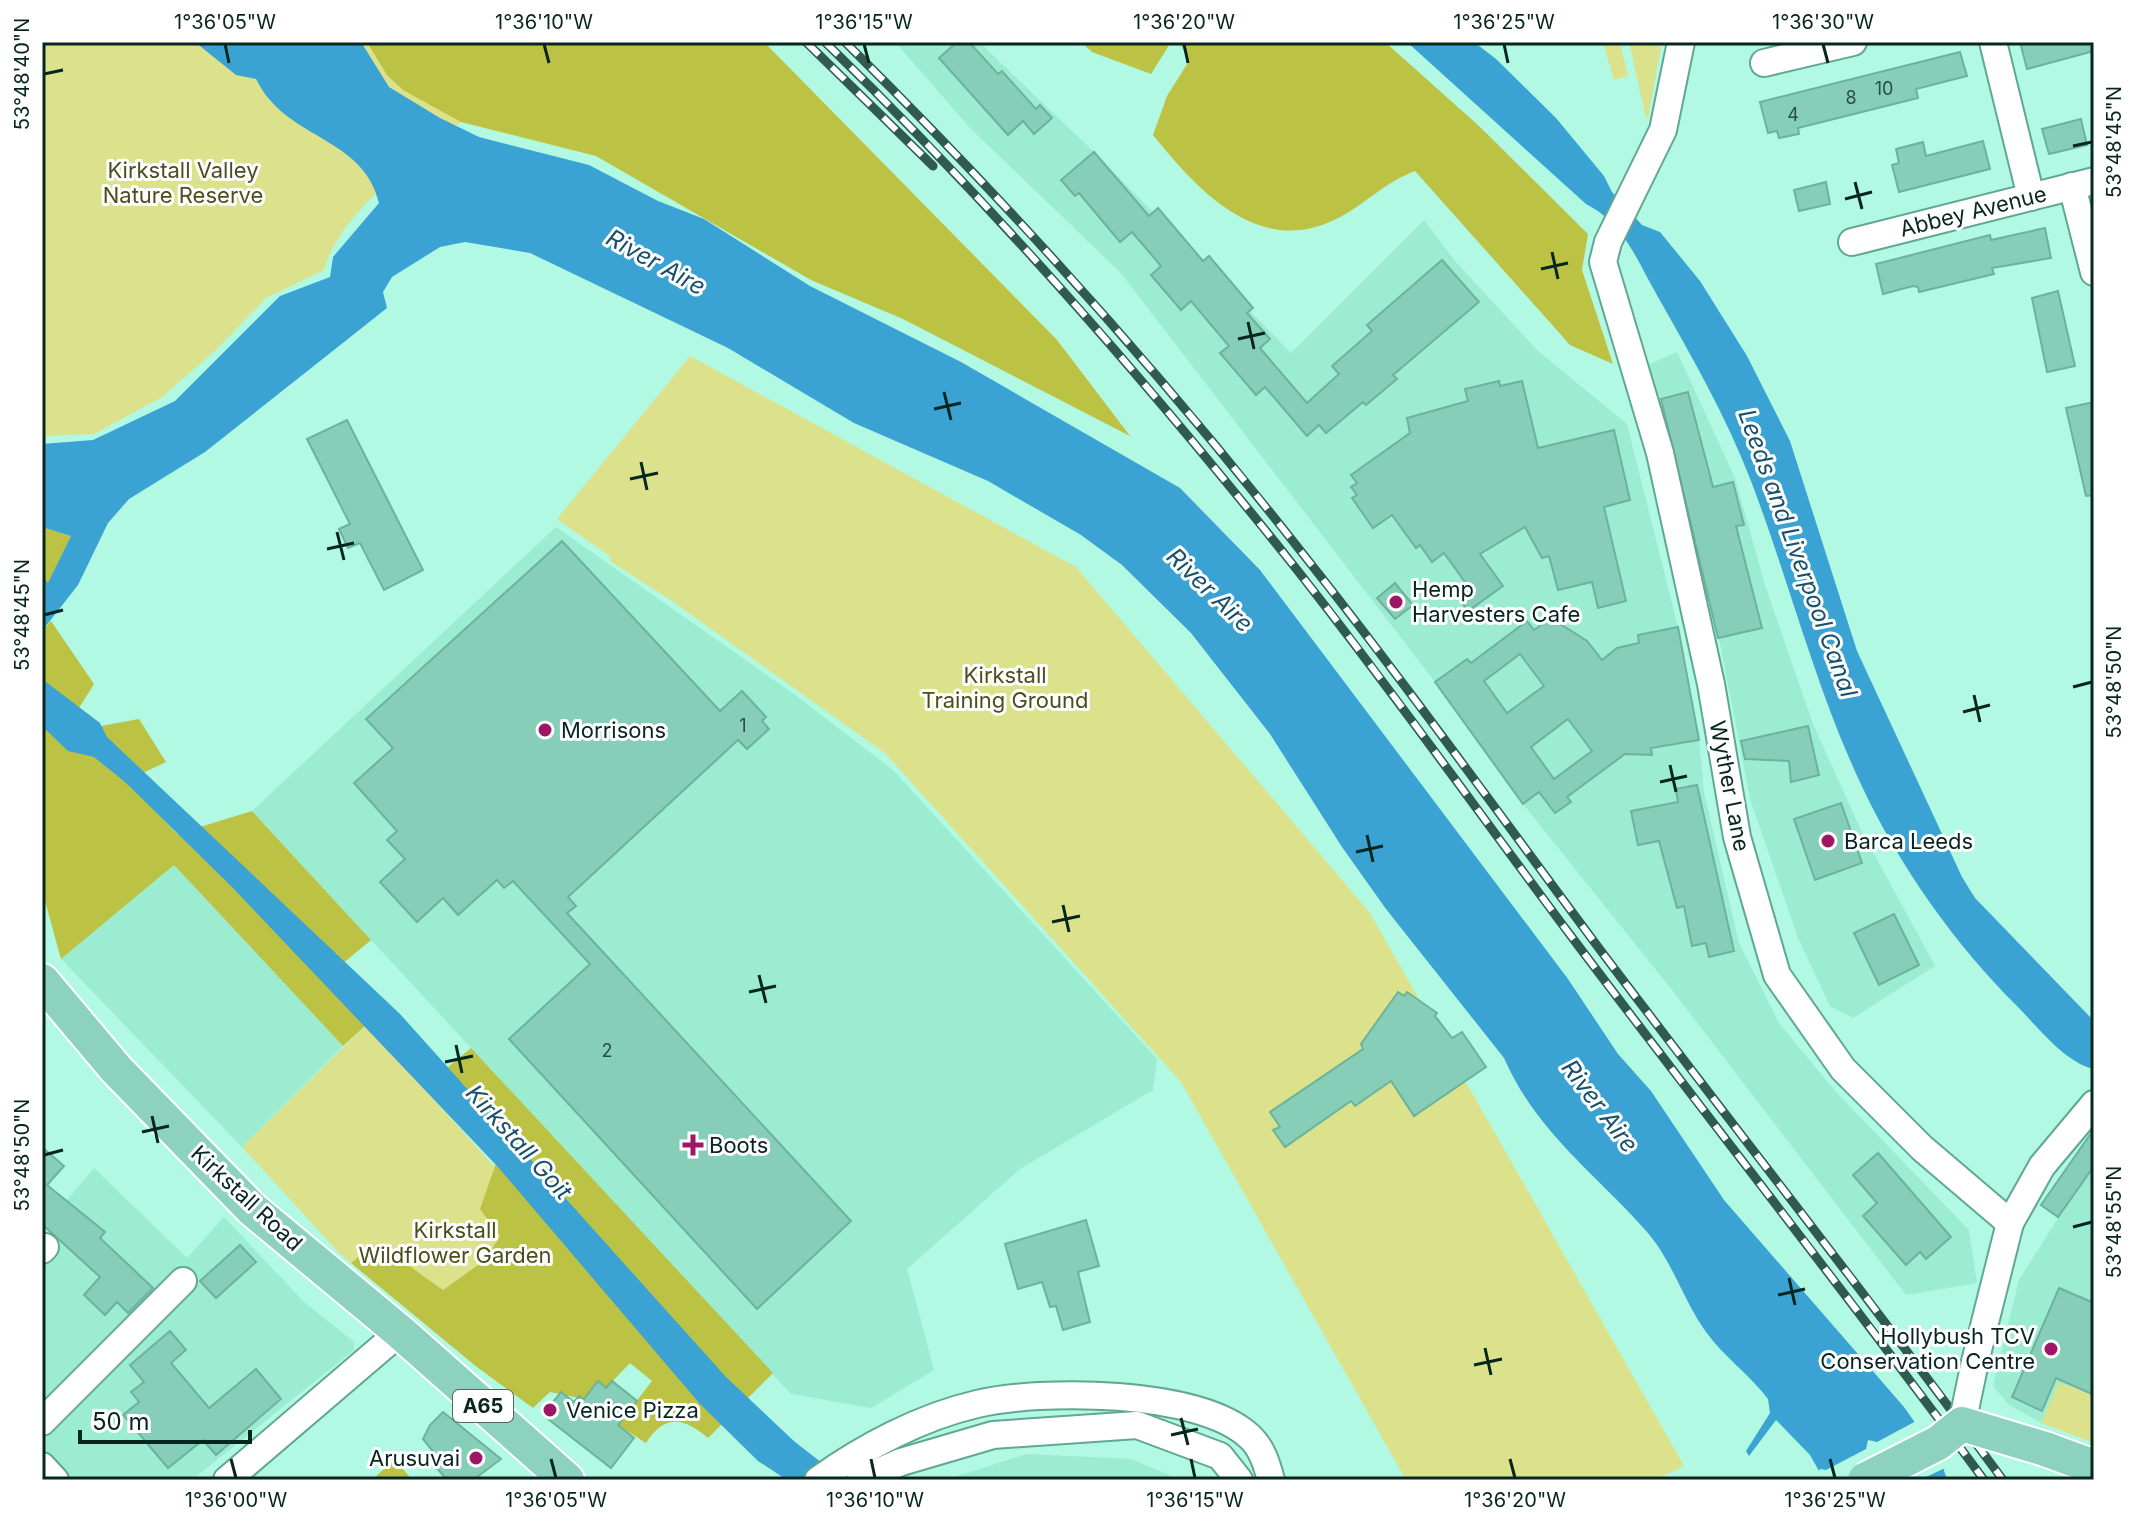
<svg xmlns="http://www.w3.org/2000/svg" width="2136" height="1522" font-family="Inter,sans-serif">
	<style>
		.built { fill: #9cecd2 }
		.green { fill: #dbe28b }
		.forest { fill: #bcc244 }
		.water { fill: #3aa3d3 }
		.pier { fill: #b1f9e2 }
		.building { fill: #87ceb8; stroke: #6cb29c; stroke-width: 2; fill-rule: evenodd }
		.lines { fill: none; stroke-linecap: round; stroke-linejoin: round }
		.minor-casing { stroke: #61a792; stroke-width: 30 }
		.major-casing { stroke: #fff; stroke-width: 38 }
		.minor { stroke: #fff; stroke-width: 26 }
		.major { stroke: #8dd1bf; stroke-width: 34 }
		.rail-casing { stroke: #315a4e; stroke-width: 9 }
		.rail { stroke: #fff; stroke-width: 6; stroke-dasharray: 18; stroke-linecap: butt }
		.minor-bridge-casing { stroke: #61a792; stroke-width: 30; stroke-linecap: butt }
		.major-bridge-casing { stroke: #fff; stroke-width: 38; stroke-linecap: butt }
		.minor-bridge { stroke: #fff; stroke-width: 26 }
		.major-bridge { stroke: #8dd1bf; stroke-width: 34 }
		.ticks { fill: none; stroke: #07261e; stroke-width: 3 }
		.poi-dot { fill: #9e1664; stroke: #fff; stroke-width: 3 }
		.labels { text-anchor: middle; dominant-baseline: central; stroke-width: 6; stroke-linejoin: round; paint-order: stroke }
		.number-label { font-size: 18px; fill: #275044 }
		.shield { fill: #fff; stroke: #516762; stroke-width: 2 }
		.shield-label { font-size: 20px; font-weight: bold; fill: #07261e }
		.park-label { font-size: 22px; fill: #4b4e1d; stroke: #fff }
		.street-label { font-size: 22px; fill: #07261e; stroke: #fff }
		.poi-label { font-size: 22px; fill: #07261e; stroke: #fff; text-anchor: start }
		.water-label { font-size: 24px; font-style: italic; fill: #18506a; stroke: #fff }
		.neatline { fill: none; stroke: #07261e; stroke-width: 3 }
		.ticks-label { font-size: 20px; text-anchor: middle; fill: #07261e }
	</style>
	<rect width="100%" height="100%" fill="#b1f9e2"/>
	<g class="built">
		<path d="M895 42H979L1094 152 1291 353 1424 220 1455 261 1538 351 1627 424 1678 627 1699 740 1704 792 1739 943 1779 1023 1836 1092 1969 1230 1977 1283 1906 1295 1672 990 1523 804 1435 682 1120 272 970 128Z"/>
		<path d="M1677 352 1735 478 1765 585 1813 724 1860 828 1935 966 1853 1018 1830 1006 1798 938 1750 799 1719 638 1648 365Z"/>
		<path d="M556 527 794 694 893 770 1157 1059 1153 1090 1020 1169 907 1269 934 1370 871 1408 791 1394 252 811Z"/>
		<path d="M174 865 343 1046 242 1147 61 959Z"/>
		<path d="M2094 1129V1393L2058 1384 2041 1423 2009 1405 1993 1386 2019 1280 2058 1218 2041 1205Z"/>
		<path d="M94 1168 187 1258 224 1217 303 1301 354 1342V1350L192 1480H74L42 1447V1229Z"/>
		<path d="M1027 1454 1131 1459 1181 1480H945Z"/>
	</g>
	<g class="green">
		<path d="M42 42H764L1057 340 1130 436 596 156 461 122C416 160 339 212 324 270L266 298 217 349 162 397 94 434 42 436Z"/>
		<path d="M1603 42H1620L1628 76 1614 80Z"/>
		<path d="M1629 42H1662L1648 118H1646Z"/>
		<path d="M690 356 1076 567 1370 913 1684 1466 1655 1480H1406L1181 1082 885 753 672 601 610 561 611 557 557 519Z"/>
		<path d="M366 1025 571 1251 477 1367 339 1253 242 1147Z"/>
		<path d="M2058 1383 2094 1393V1443L2041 1423Z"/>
	</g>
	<g class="forest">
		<path d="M367 42H764L1057 340 1130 436 903 319 811 280 596 156 461 122 403 90 387 75Z"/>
		<path d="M1081 42H1171L1151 74 1092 52Z"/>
		<path d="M1179 42H1385L1479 126 1588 234 1582 270 1613 364 1570 345 1415 171C1384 183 1369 201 1342 216 1262 261 1199 192 1153 135L1167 96 1189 61Z"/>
		<path d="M42 527 72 536 48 584 42 576Z"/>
		<path d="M51 621 94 684 79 708 101 726 139 719 166 762 126 781 177 834 252 811 371 940 323 980 366 1025 343 1046 174 865 61 959 42 890V631Z"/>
		<path d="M471 1048 773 1373 708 1438C685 1418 665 1413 646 1443L618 1425 652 1381 630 1363 606 1388 598 1382 584 1399 550 1392 533 1408 477 1367 351 1263 377 1243 443 1290 485 1260 500 1236 480 1209 507 1132 447 1068Z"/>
		<path d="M395 1459 412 1480H372Z"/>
	</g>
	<g class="water">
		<path d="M195 42H361L389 87 440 118 479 137 589 165 658 201 704 219 810 286 961 362 1180 488 1260 570 1568 979 1618 1054 1651 1091 1724 1200 1904 1407 1940 1458 1947 1480H1824L1810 1455 1776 1420 1749 1456 1746 1451 1770 1413 1768 1399C1750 1375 1724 1357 1706 1332 1683 1300 1673 1262 1647 1232 1595 1173 1537 1133 1504 1058L1386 909 1342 847 1270 734 1191 633 1122 565 1081 535 988 481 854 423 728 348 530 253 465 242 440 247 392 277 383 292 387 308 205 452 129 499 108 523 78 585 42 631V576L48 583 71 536 42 527V444L93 440 175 401 280 296 330 277 333 257 379 203C365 144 304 140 270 100 264 94 260 86 256 79L236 75Z"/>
		<path d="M1407 42H1474L1496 59 1556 118 1604 176 1612 192 1642 225 1660 232 1700 281 1747 356 1790 441 1857 651 1962 877 1975 898 2094 1021V1069C2065 1063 2037 1026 2016 1005 1956 945 1906 875 1868 799 1818 698 1791 586 1751 481 1726 416 1692 357 1658 297 1637 261 1625 224 1586 204Z"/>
		<path d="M42 679 100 723 107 737 400 1014 726 1377 795 1442 844 1480H787L758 1461 700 1404 498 1167 232 887 125 782 94 757 68 751 42 726Z"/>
	</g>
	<path class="pier" d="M1918 1420 1943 1456 1947 1467 1920 1480H1820L1817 1475 1820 1469 1826 1470 1866 1449 1868 1440 1877 1442Z"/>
	<g class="building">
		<path d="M957 42H969L998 74 1002 71 1036 109 1040 105 1052 118 1034 134 1023 121 1008 135 939 58Z"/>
		<path d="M2020 42H2094V51L2027 69Z"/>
		<path d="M1960 52 1967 76 1916 89 1918 98 1798 128 1799 134 1779 138 1777 131 1768 133 1760 102Z"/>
		<path d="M2081 119 2087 145 2049 154 2042 129Z"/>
		<path d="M1983 141 1990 169 1899 192 1892 165 1899 163 1896 149 1923 142 1926 156Z"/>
		<path d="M1094 152 1149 216 1158 208 1203 261 1209 256 1253 308 1247 313 1270 339 1260 348 1307 403 1339 374 1332 366 1372 331 1367 325 1442 260 1479 302 1393 375 1397 379 1366 405 1363 402 1326 433 1319 425 1307 436 1265 387 1256 395 1220 353 1229 346 1191 301 1181 310 1151 275 1161 266 1132 232 1120 242 1079 193 1075 196 1061 180Z"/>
		<path d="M1826 182 1830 204 1799 211 1794 190Z"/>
		<path d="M2045 228 2051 258 1992 268 1994 274 1919 292 1918 287 1913 286 1883 294 1876 264 1990 235 1991 240Z"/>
		<path d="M2058 291 2075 366 2047 372 2032 298Z"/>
		<path d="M1499 381 1500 386 1522 381 1538 448 1614 430 1630 500 1604 507 1626 601 1598 608 1592 582 1558 590 1549 556 1542 558 1525 527 1480 554 1503 586 1468 611 1455 593 1467 585 1444 553 1432 562 1420 545 1416 548 1392 515 1373 528 1352 498 1357 495 1351 487 1357 483 1351 475 1410 433 1407 418 1468 401 1465 389Z"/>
		<path d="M1688 392 1713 487 1733 482 1744 525 1736 526 1762 628 1718 638 1661 399Z"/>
		<path d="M2094 402V495L2086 496 2066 408Z"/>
		<path d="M347 420 423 570 384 590 360 543 348 548 339 529 350 524 307 439Z"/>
		<path d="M562 541 720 711 742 691 766 717 762 721 769 729 747 749 738 740 568 897 576 906 567 913 851 1221 757 1309 509 1039 590 964 513 881 504 888 497 880 458 915 443 898 417 922 380 882 405 859 387 840 397 831 354 783 393 748 366 719Z"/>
		<path d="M1395 583 1413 605 1395 619 1377 598Z"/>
		<path d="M1551 618 1587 641 1602 660 1617 648 1639 643 1638 635 1678 627 1699 740 1651 748 1652 755 1625 754 1567 797 1571 802 1555 813 1539 792 1523 804 1435 682 1467 659 1471 663 1527 621 1534 630ZM1520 654 1544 686 1507 713 1484 681ZM1568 719 1592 751 1554 779 1531 747Z"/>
		<path d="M1808 726 1819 775 1791 782 1789 761 1745 759 1741 741Z"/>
		<path d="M1697 785 1734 951 1709 957 1706 943 1692 946 1684 906 1677 908 1659 841 1638 845 1631 811 1678 802 1676 789Z"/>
		<path d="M1841 803 1862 863 1815 880 1794 819Z"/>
		<path d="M1894 914 1919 965 1879 985 1854 933Z"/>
		<path d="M1398 992 1404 996 1407 992 1437 1013 1435 1016 1452 1038 1462 1032 1486 1067 1414 1116 1391 1081 1355 1106 1351 1101 1285 1147 1273 1130 1280 1127 1270 1112 1363 1049 1361 1044Z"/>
		<path d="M2094 1129V1166L2058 1217 2041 1205Z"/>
		<path d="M42 1147 64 1166 47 1185 105 1232 100 1238 153 1288 128 1313 117 1302 105 1315 84 1295 100 1277 42 1224Z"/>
		<path d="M1878 1153 1951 1237 1926 1259 1920 1252 1906 1265 1863 1216 1877 1203 1853 1175Z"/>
		<path d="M1086 1220 1099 1266 1078 1272 1090 1322 1063 1330 1056 1306 1050 1307 1042 1282 1018 1289 1005 1244Z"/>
		<path d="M240 1245 256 1262 216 1298 200 1281Z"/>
		<path d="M2059 1288 2094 1303V1395L2056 1378 2042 1411 2012 1397Z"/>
		<path d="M170 1331 186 1350 171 1363 209 1408 256 1369 281 1399 216 1455 203 1440 168 1468 123 1415 139 1402 131 1392 144 1382 130 1365Z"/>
		<path d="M598 1381 606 1388 612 1381 637 1401 618 1425 634 1438 611 1468 543 1415 561 1392 574 1402 579 1396 584 1399Z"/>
		<path d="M443 1412 501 1459 473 1480H447L435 1466 441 1461 423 1439 430 1425Z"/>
	</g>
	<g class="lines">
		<defs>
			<g id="minor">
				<path d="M1681 42 1663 130 1608 242 1603 262 1660 453 1711 684 1737 837 1777 975 1843 1069 1922 1148 2010 1223"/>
				<path d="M1993 42 2031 197"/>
				<path d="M1764 63 1853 42"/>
				<path d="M2072 186 2094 272"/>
				<path d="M1852 242 2094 181"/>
				<path d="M42 1250 45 1247"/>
				<path d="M1975 1362 2010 1223 2042 1166 2094 1104"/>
				<path d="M42 1422 183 1281"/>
				<path d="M42 1466 55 1480"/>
				<path d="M227 1480 400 1332"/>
				<path d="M818 1480C864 1447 921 1417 977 1404 1040 1389 1200 1389 1250 1437 1262 1448 1267 1465 1271 1480"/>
				<path d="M860 1480 901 1462 993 1435 1137 1425 1220 1456 1239 1480"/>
			</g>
			<g id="major">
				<path d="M42 981 116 1069 252 1209 400 1332 567 1480"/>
				<path d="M2045 1449 2094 1467"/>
			</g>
		</defs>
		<use href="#minor" class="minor-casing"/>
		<use href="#major" class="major-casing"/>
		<use href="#minor" class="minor"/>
		<use href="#major" class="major"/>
		<defs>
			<g id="rail">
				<path d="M806 42 933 166"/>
				<path d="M825 42C992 204 1145 379 1290 561 1386 682 1476 809 1568 932 1706 1116 1848 1295 1984 1480"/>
				<path d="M845 42C1008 203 1162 374 1303 554 1407 685 1504 821 1604 955 1736 1130 1873 1303 2003 1480"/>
			</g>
		</defs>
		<use href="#rail" class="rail-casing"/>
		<use href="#rail" class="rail"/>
		<defs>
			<path id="minor-bridge" d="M1962 1424 1975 1362"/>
			<path id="major-bridge" d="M1865 1480 1938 1443 1962 1424 2045 1449"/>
		</defs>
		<use href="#minor-bridge" class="minor-bridge-casing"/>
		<use href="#major-bridge" class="major-bridge-casing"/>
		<use href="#minor-bridge" class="minor-bridge"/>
		<use href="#major-bridge" class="major-bridge"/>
	</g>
	<path class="ticks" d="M225 44 229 63M544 44 549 63M864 44 869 63M1184 44 1188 63M1504 44 1508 63M1823 44 1828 63M44 74 63 70M2073 146 2092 142M1855 182 1862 209M1845 199 1872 192M1552 252 1558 279M1541 269 1568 263M1248 322 1254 349M1238 339 1265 333M944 392 951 420M934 409 961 403M641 462 647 490M630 479 658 473M337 532 344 560M327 549 354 543M44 615 63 610M2073 687 2092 682M1974 695 1980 722M1963 712 1990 705M1670 765 1676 792M1660 782 1687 776M1367 835 1373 862M1356 852 1383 846M1063 905 1069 932M1052 922 1080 916M759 975 766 1003M749 992 776 986M456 1045 462 1073M445 1062 473 1056M152 1116 158 1143M142 1132 169 1126M44 1155 63 1150M2073 1227 2092 1222M1789 1278 1795 1305M1778 1295 1805 1289M1485 1348 1491 1375M1474 1365 1502 1359M1181 1418 1188 1445M1171 1435 1198 1429M231 1459 236 1478M551 1459 556 1478M871 1459 875 1478M1191 1459 1195 1478M1510 1459 1515 1478M1830 1459 1835 1478"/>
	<g class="poi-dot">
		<circle cx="1396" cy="602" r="8"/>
		<circle cx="545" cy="730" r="8"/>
		<circle cx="1828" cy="841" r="8"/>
		<path d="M689 1133h8v8h8v8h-8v8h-8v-8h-8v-8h8z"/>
		<circle cx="2051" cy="1349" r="8"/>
		<circle cx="550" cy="1410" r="8"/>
		<circle cx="476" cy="1458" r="8"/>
	</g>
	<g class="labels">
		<g class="number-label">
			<text x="1884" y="88">10</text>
			<text x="1851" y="97">8</text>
			<text x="1793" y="114">4</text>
			<text x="743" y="725">1</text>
			<text x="607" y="1050">2</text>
		</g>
		<rect class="shield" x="453" y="1390" width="60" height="32" rx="6"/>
		<g class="shield-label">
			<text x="483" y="1406">A65</text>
		</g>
		<g class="park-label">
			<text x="183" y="170">Kirkstall Valley<tspan x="183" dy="25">Nature Reserve</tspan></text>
			<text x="1005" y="675">Kirkstall<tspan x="1005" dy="25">Training Ground</tspan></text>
			<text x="455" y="1230">Kirkstall<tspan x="455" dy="25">Wildflower Garden</tspan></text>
		</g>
		<g class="street-label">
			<text transform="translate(1973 211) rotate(-14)">Abbey Avenue</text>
			<text transform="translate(1730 786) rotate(79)">Wyther Lane</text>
			<text transform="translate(247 1198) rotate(43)">Kirkstall Road</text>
		</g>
		<g class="poi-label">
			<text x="1412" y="589">Hemp<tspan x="1412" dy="25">Harvesters Cafe</tspan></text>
			<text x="561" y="730">Morrisons</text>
			<text x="1844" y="841">Barca Leeds</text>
			<text x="709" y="1145">Boots</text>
			<text x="2035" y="1336" text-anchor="end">Hollybush TCV<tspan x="2035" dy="25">Conservation Centre</tspan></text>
			<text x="566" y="1410">Venice Pizza</text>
			<text x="460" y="1458" text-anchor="end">Arusuvai</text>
		</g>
		<g class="water-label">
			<text transform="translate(656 262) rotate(29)">River Aire</text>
			<text transform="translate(1798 553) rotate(70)">Leeds and Liverpool Canal</text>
			<text transform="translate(1210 590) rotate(44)">River Aire</text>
			<text transform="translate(1600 1106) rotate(53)">River Aire</text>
			<text transform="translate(519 1142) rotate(48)">Kirkstall Goit</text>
		</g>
	</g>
	<rect width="2136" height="1522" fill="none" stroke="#ffffff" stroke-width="88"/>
	<path d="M80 1430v12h170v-12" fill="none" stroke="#07261e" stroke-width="4"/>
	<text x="92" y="1430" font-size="24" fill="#07261e" stroke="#ffffff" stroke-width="6" paint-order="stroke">50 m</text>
	<rect x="44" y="44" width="2048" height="1434" class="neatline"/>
	<g class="ticks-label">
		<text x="225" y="29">1°36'05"W</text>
		<text x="544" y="29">1°36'10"W</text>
		<text x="864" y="29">1°36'15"W</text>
		<text x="1184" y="29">1°36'20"W</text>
		<text x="1504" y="29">1°36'25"W</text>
		<text x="1823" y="29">1°36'30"W</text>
		<text transform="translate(22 74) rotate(-90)" y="7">53°48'40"N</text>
		<text transform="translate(2114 142) rotate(-90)" y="7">53°48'45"N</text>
		<text transform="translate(22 615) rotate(-90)" y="7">53°48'45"N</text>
		<text transform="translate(2114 682) rotate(-90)" y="7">53°48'50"N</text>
		<text transform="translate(22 1155) rotate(-90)" y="7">53°48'50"N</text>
		<text transform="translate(2114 1222) rotate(-90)" y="7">53°48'55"N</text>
		<text x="236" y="1507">1°36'00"W</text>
		<text x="556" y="1507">1°36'05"W</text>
		<text x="875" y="1507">1°36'10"W</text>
		<text x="1195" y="1507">1°36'15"W</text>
		<text x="1515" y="1507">1°36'20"W</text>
		<text x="1835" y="1507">1°36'25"W</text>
	</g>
</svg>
